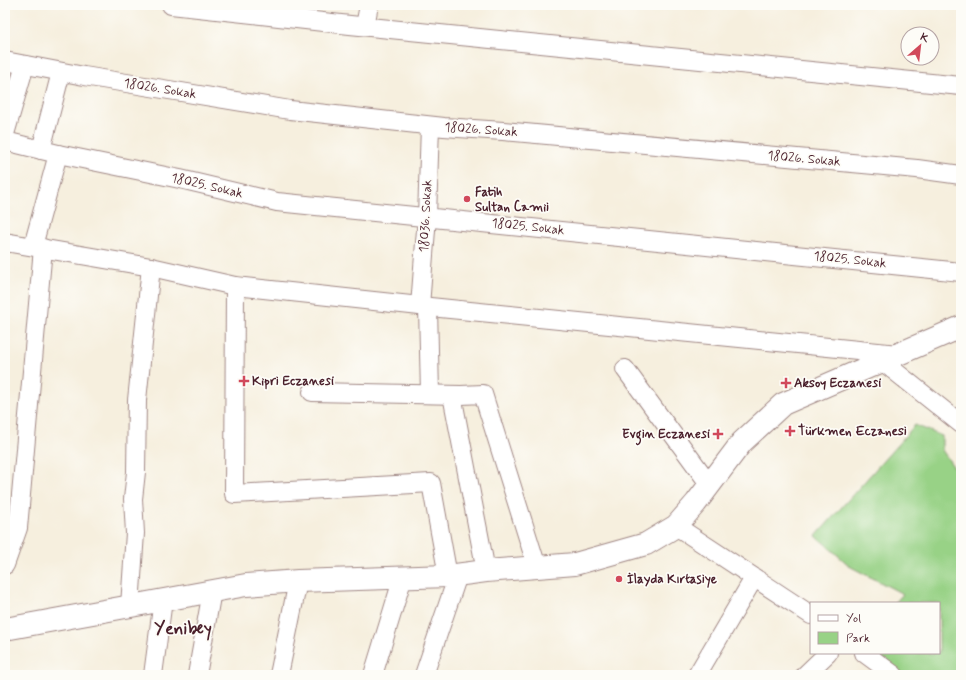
<svg xmlns="http://www.w3.org/2000/svg" width="966" height="680" font-family="Mynerve,sans-serif">
	<style>
		.green { fill: #98d286; stroke: #717858 }
		.lines { fill: none; stroke-linecap: round; stroke-linejoin: round }
		.street-casing { stroke: #a08784; stroke-width: 20 }
		.secondary-casing { stroke: #a08784; stroke-width: 24 }
		.street { stroke: #fff; stroke-width: 18 }
		.secondary { stroke: #fff; stroke-width: 22 }
		.poi-dot { fill: #d1495b; stroke: #fdfcf7; stroke-width: 1.5 }
		.labels { text-anchor: middle; dominant-baseline: central; stroke-width: 3.5; stroke-linejoin: round; paint-order: stroke }
		.street-label { font-size: 13px; fill: #4a1f2b; stroke: #fdfcf7 }
		.poi-label { font-size: 13px; font-weight: bold; fill: #4a1f2b; stroke: #fdfcf7; text-anchor: start }
		.district-label { font-size: 17px; font-weight: bold; fill: #4a1f2b; stroke: #fdfcf7 }
	</style>
	<rect width="100%" height="100%" fill="#fdfcf7"/>
	<filter id="ink" filterUnits="userSpaceOnUse"><feTurbulence type="fractalNoise" baseFrequency=".025" numOctaves="2"/><feDisplacementMap in="SourceGraphic" scale="8" xChannelSelector="R" yChannelSelector="G"/><feConvolveMatrix kernelMatrix="1 2 1 2 8 2 1 2 1" color-interpolation-filters="sRGB"/></filter>
	<filter id="wash" filterUnits="userSpaceOnUse"><feTurbulence type="fractalNoise" baseFrequency=".012" numOctaves="4" result="noise"/><feDisplacementMap in="SourceGraphic" scale="16" xChannelSelector="R" yChannelSelector="G"/><feGaussianBlur stdDeviation="0.9" result="paint"/><feColorMatrix in="noise" values="0 0 0 0 0 0 0 0 0 0 0 0 0 0 0 0 0 1.4 0 .05"/><feComposite in="paint" operator="in"/></filter>
	<g filter="url(#wash)">
		<rect width="100%" height="100%" fill="#f6efde"/>
		<path class="green" d="M915 425 942 436V450L957 472 961 474V675H899L878 653H939V603H895L903 594 851 567 816 536Z"/>
	</g>
	<g filter="url(#ink)">
		<g class="lines">
			<defs>
				<g id="street">
					<path d="M171 5 350 25 961 86"/>
					<path d="M365 26 369 5"/>
					<path d="M5 61 84 76 290 110 444 127 503 131 917 169 961 175"/>
					<path d="M5 134 25 65"/>
					<path d="M5 141 58 154 180 179 277 202 961 272"/>
					<path d="M41 150 61 72"/>
					<path d="M5 242 151 267 235 286 420 306 898 354"/>
					<path d="M33 246 58 154"/>
					<path d="M235 286 234 494 431 483 448 576"/>
					<path d="M420 306 427 217 430 126"/>
					<path d="M428 307 430 394"/>
					<path d="M882 361 961 424"/>
					<path d="M625 369 710 485"/>
					<path d="M312 392 461 395 483 394 537 567"/>
					<path d="M452 395 486 571"/>
					<path d="M676 526 811 615"/>
					<path d="M5 565 18 528 43 248"/>
					<path d="M130 606 135 533 133 499 136 472 137 400 151 267"/>
					<path d="M864 653 894 675"/>
					<path d="M153 675 163 600"/>
					<path d="M197 675 212 591"/>
					<path d="M279 675 298 581"/>
					<path d="M373 675 403 577"/>
					<path d="M424 675 458 575"/>
					<path d="M697 675 754 578"/>
					<path d="M805 675 828 653"/>
				</g>
				<path id="secondary" d="M5 629 246 585 298 581 448 576 486 571 575 564 646 544 676 526 696 503 742 442 783 404 961 327"/>
			</defs>
			<use href="#street" class="street-casing"/>
			<use href="#secondary" class="secondary-casing"/>
			<use href="#street" class="street"/>
			<use href="#secondary" class="secondary"/>
		</g>
	</g>
	<g class="poi-dot">
		<circle cx="467" cy="199" r="4"/>
		<path d="M242 375h4v4h4v4h-4v4h-4v-4h-4v-4h4z"/>
		<path d="M784 377h4v4h4v4h-4v4h-4v-4h-4v-4h4z"/>
		<path d="M788 425h4v4h4v4h-4v4h-4v-4h-4v-4h4z"/>
		<path d="M716 428h4v4h4v4h-4v4h-4v-4h-4v-4h4z"/>
		<circle cx="619" cy="579" r="4"/>
	</g>
	<g class="labels">
		<g class="street-label">
			<text transform="translate(160 89) rotate(9)">18026. Sokak</text>
			<text transform="translate(481 130) rotate(4)">18026. Sokak</text>
			<text transform="translate(804 159) rotate(5)">18026. Sokak</text>
			<text transform="translate(207 186) rotate(13)">18025. Sokak</text>
			<text transform="translate(426 216) rotate(-87)">18036. Sokak</text>
			<text transform="translate(528 227) rotate(6)">18025. Sokak</text>
			<text transform="translate(850 260) rotate(6)">18025. Sokak</text>
		</g>
		<g class="poi-label">
			<text x="475" y="192">Fatih<tspan x="475" dy="15">Sultan Camii</tspan></text>
			<text x="252" y="381">Kipri Eczanesi</text>
			<text x="794" y="383">Aksoy Eczanesi</text>
			<text x="798" y="431">Türkmen Eczanesi</text>
			<text x="710" y="434" text-anchor="end">Evgin Eczanesi</text>
			<text x="627" y="579">İlayda Kırtasiye</text>
		</g>
		<g class="district-label">
			<text x="183" y="629">Yenibey</text>
		</g>
	</g>
	<rect width="966" height="680" fill="none" stroke="#fdfcf7" stroke-width="20"/>
	<rect x="810" y="602" width="130" height="52" fill="#fdfcf7" stroke="#b5a4a5"/>
	<rect x="818" y="615" width="20" height="6" fill="#ffffff" stroke="#b5a4a5"/>
	<text x="846" y="622" font-size="12" fill="#4a1f2b">Yol</text>
	<rect x="818" y="632" width="20" height="12" fill="#98d286" stroke="#b5a4a5"/>
	<text x="846" y="642" font-size="12" fill="#4a1f2b">Park</text>
	<g transform="translate(920 46) rotate(28)"><circle r="19" fill="#fdfcf7" stroke="#b5a4a5"/>
	<path d="M0-3L7 15L0 10L-7 15Z" fill="#d1495b"/>
	<text y="-6" font-size="11" font-weight="bold" text-anchor="middle" fill="#4a1f2b">K</text>
	</g>
</svg>
